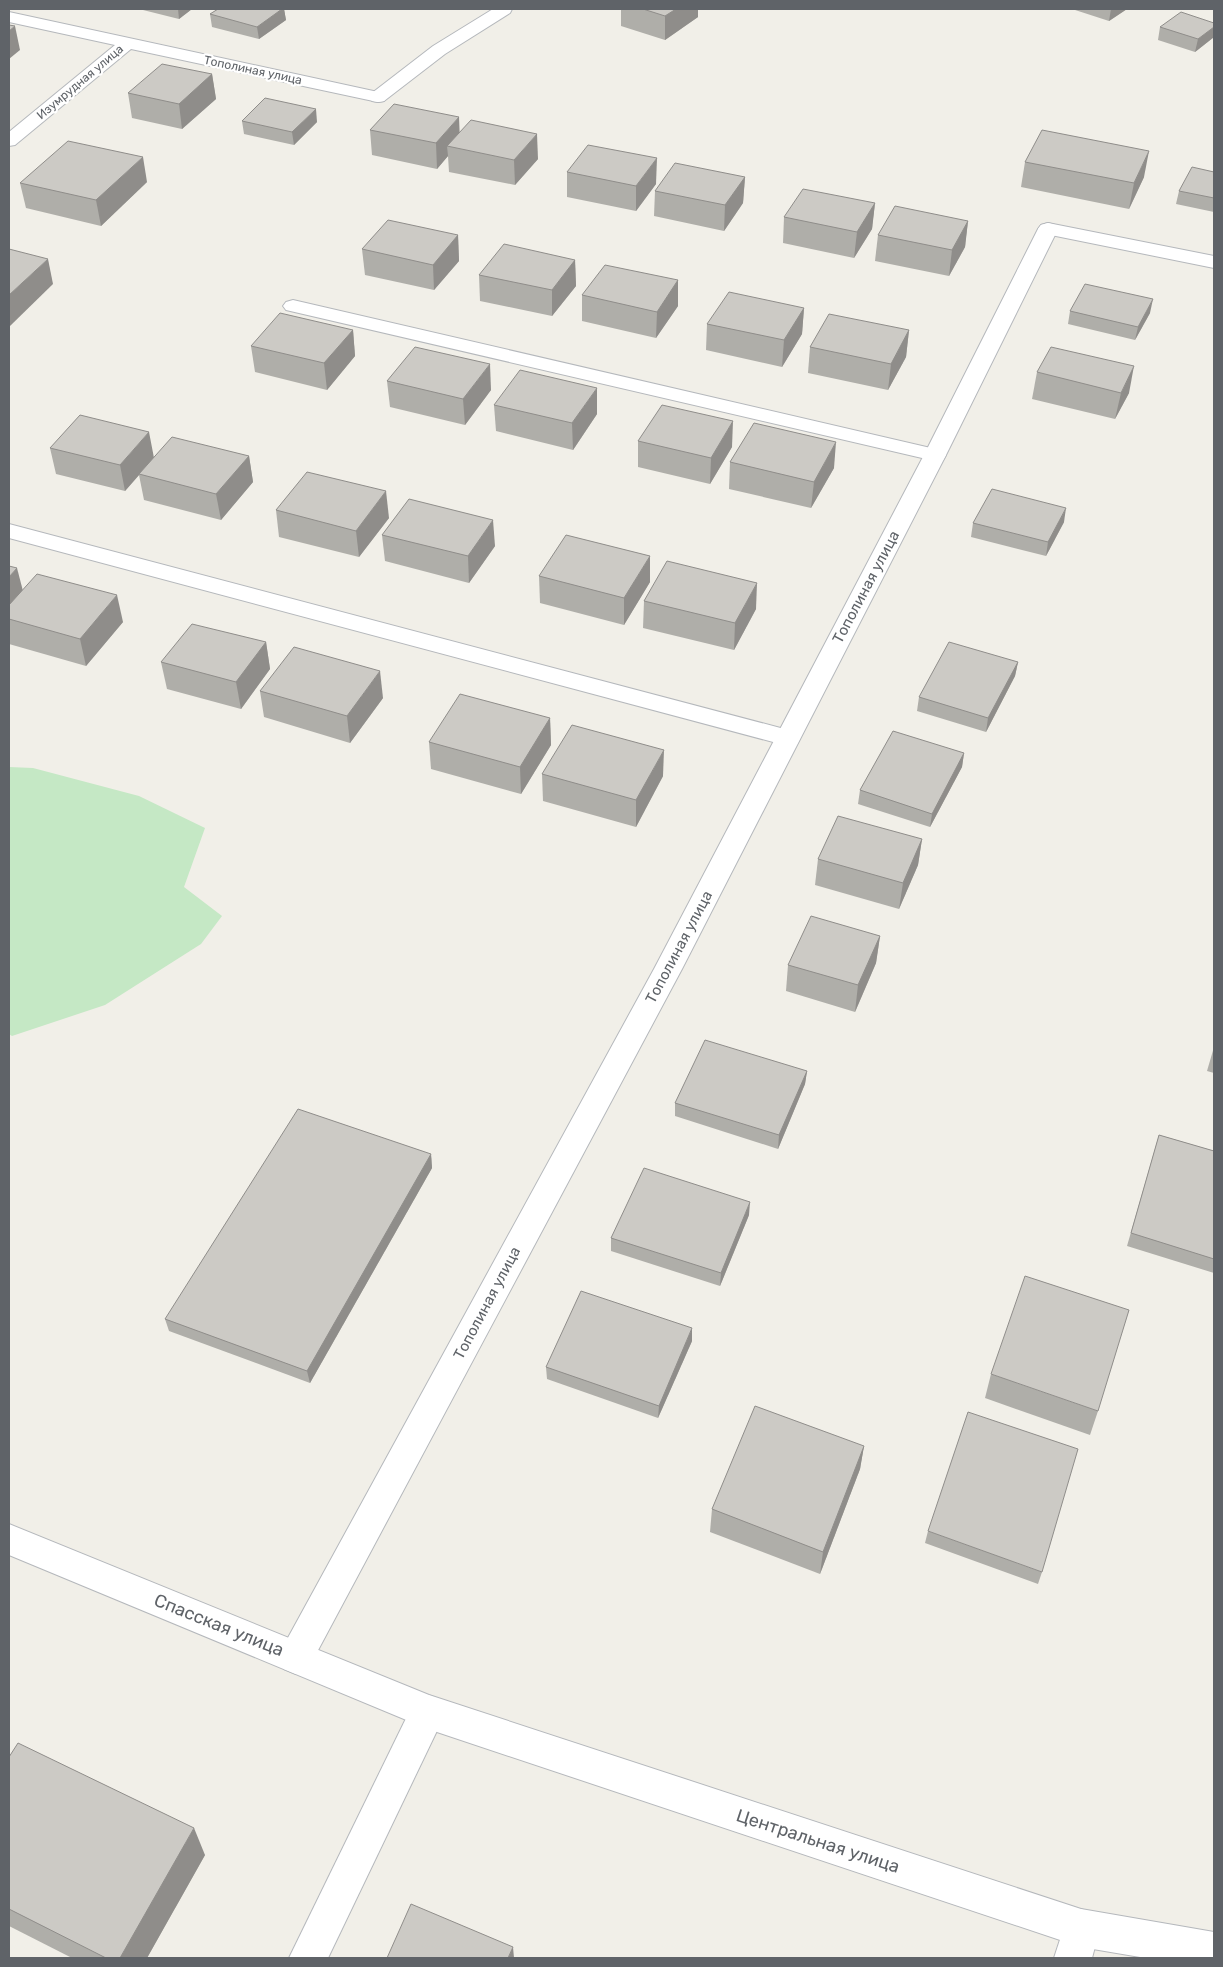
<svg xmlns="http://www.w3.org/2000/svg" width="1223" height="1967" font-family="Rubik,sans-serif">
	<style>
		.green { fill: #c5e8c5 }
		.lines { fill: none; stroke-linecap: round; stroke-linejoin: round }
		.service-casing { stroke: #b5b8bc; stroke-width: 2 }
		.minor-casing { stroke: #b5b8bc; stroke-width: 2 }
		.tertiary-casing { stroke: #b5b8bc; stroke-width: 2 }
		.service { fill: #fff; fill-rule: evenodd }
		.minor { fill: #fff; fill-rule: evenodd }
		.tertiary { fill: #fff; fill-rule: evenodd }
		.wall { fill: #afaea9 }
		.shaded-wall { fill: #8f8d8a }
		.building { fill: #cccac5; stroke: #8f8d8a }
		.labels { text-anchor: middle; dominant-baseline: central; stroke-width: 4.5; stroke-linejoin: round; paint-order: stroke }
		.far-street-label { font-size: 12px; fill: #5f6368; stroke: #fff }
		.street-label { font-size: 15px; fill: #5f6368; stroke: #fff }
		.near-street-label { font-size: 18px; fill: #5f6368; stroke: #fff }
	</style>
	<rect width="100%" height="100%" fill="#f1efe8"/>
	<path class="green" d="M9 767 33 768 139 796 205 828 184 887 222 916 201 944 105 1005 12 1036 9 1034Z"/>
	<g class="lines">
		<defs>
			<g id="service">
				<path d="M493 9H512L510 13 445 54 384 101 378 102 372 101 369 97 372 93 433 46Z"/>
				<path d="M1048 223 1214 256V268L1041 233 1038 229 1041 225Z"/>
				<path d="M293 300 935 449 943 450 946 455 943 460 935 461 286 310 283 306 286 302Z"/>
				<path d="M9 524 788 730 797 732 800 738 797 744 788 746 9 538Z"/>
				<path d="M1081 1909 1094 1915 1100 1928 1092 1958H1054L1068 1915Z"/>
			</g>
			<g id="minor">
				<path d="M9 12 378 92 384 93 387 97 384 101 378 102 131 49 15 145 9 146V132L115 45 9 22Z"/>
				<path d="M1048 223 1055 225 1058 229 946 455 682 969 308 1669 296 1674 284 1669 279 1657 284 1645 654 969 924 455 1038 229 1041 225Z"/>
				<path d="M428 1695 441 1700 446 1712 328 1958H289L415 1700Z"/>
			</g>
			<path id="tertiary" d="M9 1524 429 1695 1081 1909 1214 1932V1958H1146L1081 1947 428 1729 9 1555Z"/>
		</defs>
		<use href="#service" class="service-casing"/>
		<use href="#minor" class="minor-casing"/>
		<use href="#tertiary" class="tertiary-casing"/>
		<use href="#service" class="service"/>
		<use href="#minor" class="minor"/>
		<use href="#tertiary" class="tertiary"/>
	</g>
	<g class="wall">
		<path d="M139 9H192L179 19Z"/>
		<path d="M218 9H284L286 20 259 39 212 27 210 14Z"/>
		<path d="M621 9H698V17L665 40 621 26Z"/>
		<path d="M1072 9H1127L1109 21Z"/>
		<path d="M1214 23V37L1195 52 1158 40 1160 27Z"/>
		<path d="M212 74 216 99 182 129 132 118 128 93Z"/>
		<path d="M242 121 317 122 294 145 244 134Z"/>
		<path d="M370 130 460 132 538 159 515 185 449 172 448 156 437 169 372 155Z"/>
		<path d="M1025 162 1144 177 1129 209 1021 187Z"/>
		<path d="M567 172 656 184 636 211 567 197Z"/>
		<path d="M1214 172V212L1176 204 1179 191Z"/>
		<path d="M745 177 743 203 724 231 654 216 655 191Z"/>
		<path d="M147 182 101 226 26 208 20 183Z"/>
		<path d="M875 203 872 229 854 258 783 243 784 217Z"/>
		<path d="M968 221 965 247 949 276 875 261 878 235Z"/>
		<path d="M458 235 459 261 434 290 365 275 362 249Z"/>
		<path d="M575 260 576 286 552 316 480 301 479 275Z"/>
		<path d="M678 280V306L656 338 582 321V295Z"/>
		<path d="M804 308 802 334 782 367 706 350 707 324Z"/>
		<path d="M1070 311 1150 313 1135 340 1068 324Z"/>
		<path d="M353 330 355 356 327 390 255 372 251 346Z"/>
		<path d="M909 330 906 357 888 390 808 373 810 347Z"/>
		<path d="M1037 372 1129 393 1115 419 1032 399Z"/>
		<path d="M387 381 491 390 465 425 390 407Z"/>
		<path d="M494 405 597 414 573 450 496 431Z"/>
		<path d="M638 441 732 447 710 484 638 467Z"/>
		<path d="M50 448 154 457 249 456 253 482 221 520 144 500 139 475 125 491 56 474Z"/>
		<path d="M730 462 834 468 811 508 729 489Z"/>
		<path d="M276 510 389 518 359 557 279 537Z"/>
		<path d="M1064 522 1046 556 971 537 973 523Z"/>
		<path d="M382 535 495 546 469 583 385 561Z"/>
		<path d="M9 566 22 590 123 622 86 666 9 644Z"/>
		<path d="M539 576 650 582 624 625 540 603Z"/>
		<path d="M644 601 756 609 734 650 643 628Z"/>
		<path d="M266 642 270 669 241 709 167 689 161 662Z"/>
		<path d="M1018 662 1015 676 986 732 917 711 919 697Z"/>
		<path d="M260 691 383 698 350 743 264 717Z"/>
		<path d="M550 718 551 745 521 794 431 769 429 742Z"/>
		<path d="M964 753 962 767 930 827 858 804 860 790Z"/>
		<path d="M542 774 663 776 636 827 543 801Z"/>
		<path d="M922 839 918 865 899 909 815 885 818 859Z"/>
		<path d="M880 936 876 963 855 1012 786 991 788 965Z"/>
		<path d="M1214 1047V1073L1207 1071Z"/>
		<path d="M807 1071 805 1084 778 1149 675 1116V1103Z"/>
		<path d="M1159 1135 1214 1151V1273L1127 1246Z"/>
		<path d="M431 1154 432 1168 310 1383 169 1331 165 1319Z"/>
		<path d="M749 1215 720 1286 611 1251V1238Z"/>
		<path d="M692 1341 658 1418 547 1379 546 1367Z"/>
		<path d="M991 1374 1098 1411 1090 1435 985 1398Z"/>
		<path d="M864 1446 860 1469 820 1574 710 1532 712 1509Z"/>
		<path d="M928 1531 1042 1572 1038 1584 925 1543Z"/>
		<path d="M9 1757 205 1855 147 1958H72L9 1926Z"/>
	</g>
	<g class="shaded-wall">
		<path d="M178 9H192L179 19Z"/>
		<path d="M282 9H284L286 20 259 39 257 27Z"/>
		<path d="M676 9H698V17L665 40V16Z"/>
		<path d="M1111 9H1127L1109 21Z"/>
		<path d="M15 26 20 50 9 59V31Z"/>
		<path d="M1214 27V37L1195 52 1198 39Z"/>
		<path d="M212 74 216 99 182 129 179 104Z"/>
		<path d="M316 109 317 122 294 145 292 132Z"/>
		<path d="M459 117 460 142 447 146 448 156 437 169 436 143Z"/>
		<path d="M537 134 538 159 515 185 514 160Z"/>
		<path d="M1149 151 1144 177 1129 209 1134 183Z"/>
		<path d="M143 157 147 182 101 226 96 200Z"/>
		<path d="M657 158 656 184 636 211V186Z"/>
		<path d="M745 177 743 203 724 231 725 205Z"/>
		<path d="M875 203 872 229 854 258 857 232Z"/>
		<path d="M968 221 965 247 949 276 952 250Z"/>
		<path d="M458 235 459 261 434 290 433 265Z"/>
		<path d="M48 259 53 284 9 327V295Z"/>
		<path d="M575 260 576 286 552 316V290Z"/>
		<path d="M678 280V306L656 338 657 312Z"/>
		<path d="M1153 299 1150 313 1135 340 1138 327Z"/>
		<path d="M804 308 802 334 782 367 784 340Z"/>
		<path d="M353 330 355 356 327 390 324 363Z"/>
		<path d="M909 330 906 357 888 390 891 364Z"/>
		<path d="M490 364 491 390 465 425 463 399Z"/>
		<path d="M1134 366 1129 393 1115 419 1121 393Z"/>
		<path d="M597 388V414L573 450 572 423Z"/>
		<path d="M733 421 732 447 710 484 711 458Z"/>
		<path d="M149 432 154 458 139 474V475L125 491 120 465Z"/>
		<path d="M836 442 834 468 811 508 814 482Z"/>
		<path d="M249 456 253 482 221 520 216 494Z"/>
		<path d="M386 491 389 518 359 557 356 531Z"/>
		<path d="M1066 508 1064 522 1046 556 1048 542Z"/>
		<path d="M493 520 495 546 469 583 468 556Z"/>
		<path d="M650 556V582L624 625V598Z"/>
		<path d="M17 568 24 595 9 612V577Z"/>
		<path d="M757 583 756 609 734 650 735 623Z"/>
		<path d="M117 595 123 622 86 666 80 639Z"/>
		<path d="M266 642 270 669 241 709 236 682Z"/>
		<path d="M1018 662 1015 676 986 732 988 718Z"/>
		<path d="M380 671 383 698 350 743 347 716Z"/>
		<path d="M550 718 551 745 521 794 520 767Z"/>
		<path d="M664 750 663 776 636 827V800Z"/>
		<path d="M964 753 962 767 930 827 932 814Z"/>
		<path d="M922 839 918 865 899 909 903 883Z"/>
		<path d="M880 936 876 963 855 1012 858 985Z"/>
		<path d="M807 1071 805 1084 778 1149 779 1135Z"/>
		<path d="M431 1154 432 1168 310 1383 307 1371Z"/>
		<path d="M750 1202 749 1215 720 1286 721 1273Z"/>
		<path d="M692 1328V1341L658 1418 659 1406Z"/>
		<path d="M864 1446 860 1469 820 1574 823 1552Z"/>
		<path d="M194 1828 205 1855 147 1958H120Z"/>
		<path d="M513 1947 514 1958H508Z"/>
	</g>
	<g class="building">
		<path d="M218 9H282L257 27 210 14Z"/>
		<path d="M643 9H676L665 16Z"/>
		<path d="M1181 12 1214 23V27L1198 39 1160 27Z"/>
		<path d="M9 25 15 26 9 31Z"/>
		<path d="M162 64 212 74 179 104 128 93Z"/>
		<path d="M265 98 316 109 292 132 242 121Z"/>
		<path d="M394 104 459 117 436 143 370 130Z"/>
		<path d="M471 120 537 134 514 160 447 146Z"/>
		<path d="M1042 130 1149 151 1134 183 1025 162Z"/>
		<path d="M68 141 143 157 96 200 20 183Z"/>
		<path d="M588 145 657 158 636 186 567 172Z"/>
		<path d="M675 163 745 177 725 205 655 191Z"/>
		<path d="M1192 167 1214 172V198L1179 191Z"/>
		<path d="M803 189 875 203 857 232 784 217Z"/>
		<path d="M895 206 968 221 952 250 878 235Z"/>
		<path d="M388 220 458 235 433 265 362 249Z"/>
		<path d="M504 244 575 260 552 290 479 275Z"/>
		<path d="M9 249 48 259 9 295Z"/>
		<path d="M605 265 678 280 657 312 582 295Z"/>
		<path d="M1085 284 1153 299 1138 327 1070 311Z"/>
		<path d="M729 292 804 308 784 340 707 324Z"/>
		<path d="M280 313 353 330 324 363 251 346Z"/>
		<path d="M829 314 909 330 891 364 810 347Z"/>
		<path d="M415 347 490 364 463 399 387 381Z"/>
		<path d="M1051 347 1134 366 1121 393 1037 372Z"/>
		<path d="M520 370 597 388 572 423 494 405Z"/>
		<path d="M662 405 733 421 711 458 638 441Z"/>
		<path d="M80 415 149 432 120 465 50 448Z"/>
		<path d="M754 423 836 442 814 482 730 462Z"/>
		<path d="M172 437 249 456 216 494 139 474Z"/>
		<path d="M307 472 386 491 356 531 276 510Z"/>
		<path d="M992 489 1066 508 1048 542 973 523Z"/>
		<path d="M409 499 493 520 468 556 382 535Z"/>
		<path d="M566 535 650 556 624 598 539 576Z"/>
		<path d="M667 561 757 583 735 623 644 601Z"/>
		<path d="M9 566 17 568 9 577Z"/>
		<path d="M37 574 117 595 80 639 9 619V605Z"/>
		<path d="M192 624 266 642 236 682 161 662Z"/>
		<path d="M949 642 1018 662 988 718 919 697Z"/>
		<path d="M294 647 380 671 347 716 260 691Z"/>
		<path d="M460 694 550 718 520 767 429 742Z"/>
		<path d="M572 725 664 750 636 800 542 774Z"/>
		<path d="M893 731 964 753 932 814 860 790Z"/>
		<path d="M838 816 922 839 903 883 818 859Z"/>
		<path d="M811 916 880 936 858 985 788 965Z"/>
		<path d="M705 1040 807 1071 779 1135 675 1103Z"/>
		<path d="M298 1109 431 1154 307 1371 165 1319Z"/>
		<path d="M1159 1135 1214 1151V1259L1131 1233Z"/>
		<path d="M644 1168 750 1202 721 1273 611 1238Z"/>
		<path d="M1025 1276 1129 1310 1098 1411 991 1374Z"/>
		<path d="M581 1291 692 1328 659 1406 546 1367Z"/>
		<path d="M755 1406 864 1446 823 1552 712 1509Z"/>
		<path d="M968 1412 1078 1449 1042 1572 928 1531Z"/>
		<path d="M18 1743 194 1828 120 1958H106L9 1909V1757Z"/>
		<path d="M411 1904 513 1947 508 1958H387Z"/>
	</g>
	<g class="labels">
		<g class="far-street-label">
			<text transform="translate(253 70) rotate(12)">Тополиная улица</text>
			<text transform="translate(80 82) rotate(-40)">Изумрудная улица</text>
		</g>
		<g class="street-label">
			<text transform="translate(866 587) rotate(-62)">Тополиная улица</text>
			<text transform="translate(679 947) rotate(-62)">Тополиная улица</text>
			<text transform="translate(487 1303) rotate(-62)">Тополиная улица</text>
		</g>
		<g class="near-street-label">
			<text transform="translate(219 1625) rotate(22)">Спасская улица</text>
			<text transform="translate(818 1841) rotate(18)">Центральная улица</text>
		</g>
	</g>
	<rect width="1223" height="1967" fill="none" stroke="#5f6368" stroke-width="20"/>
</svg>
